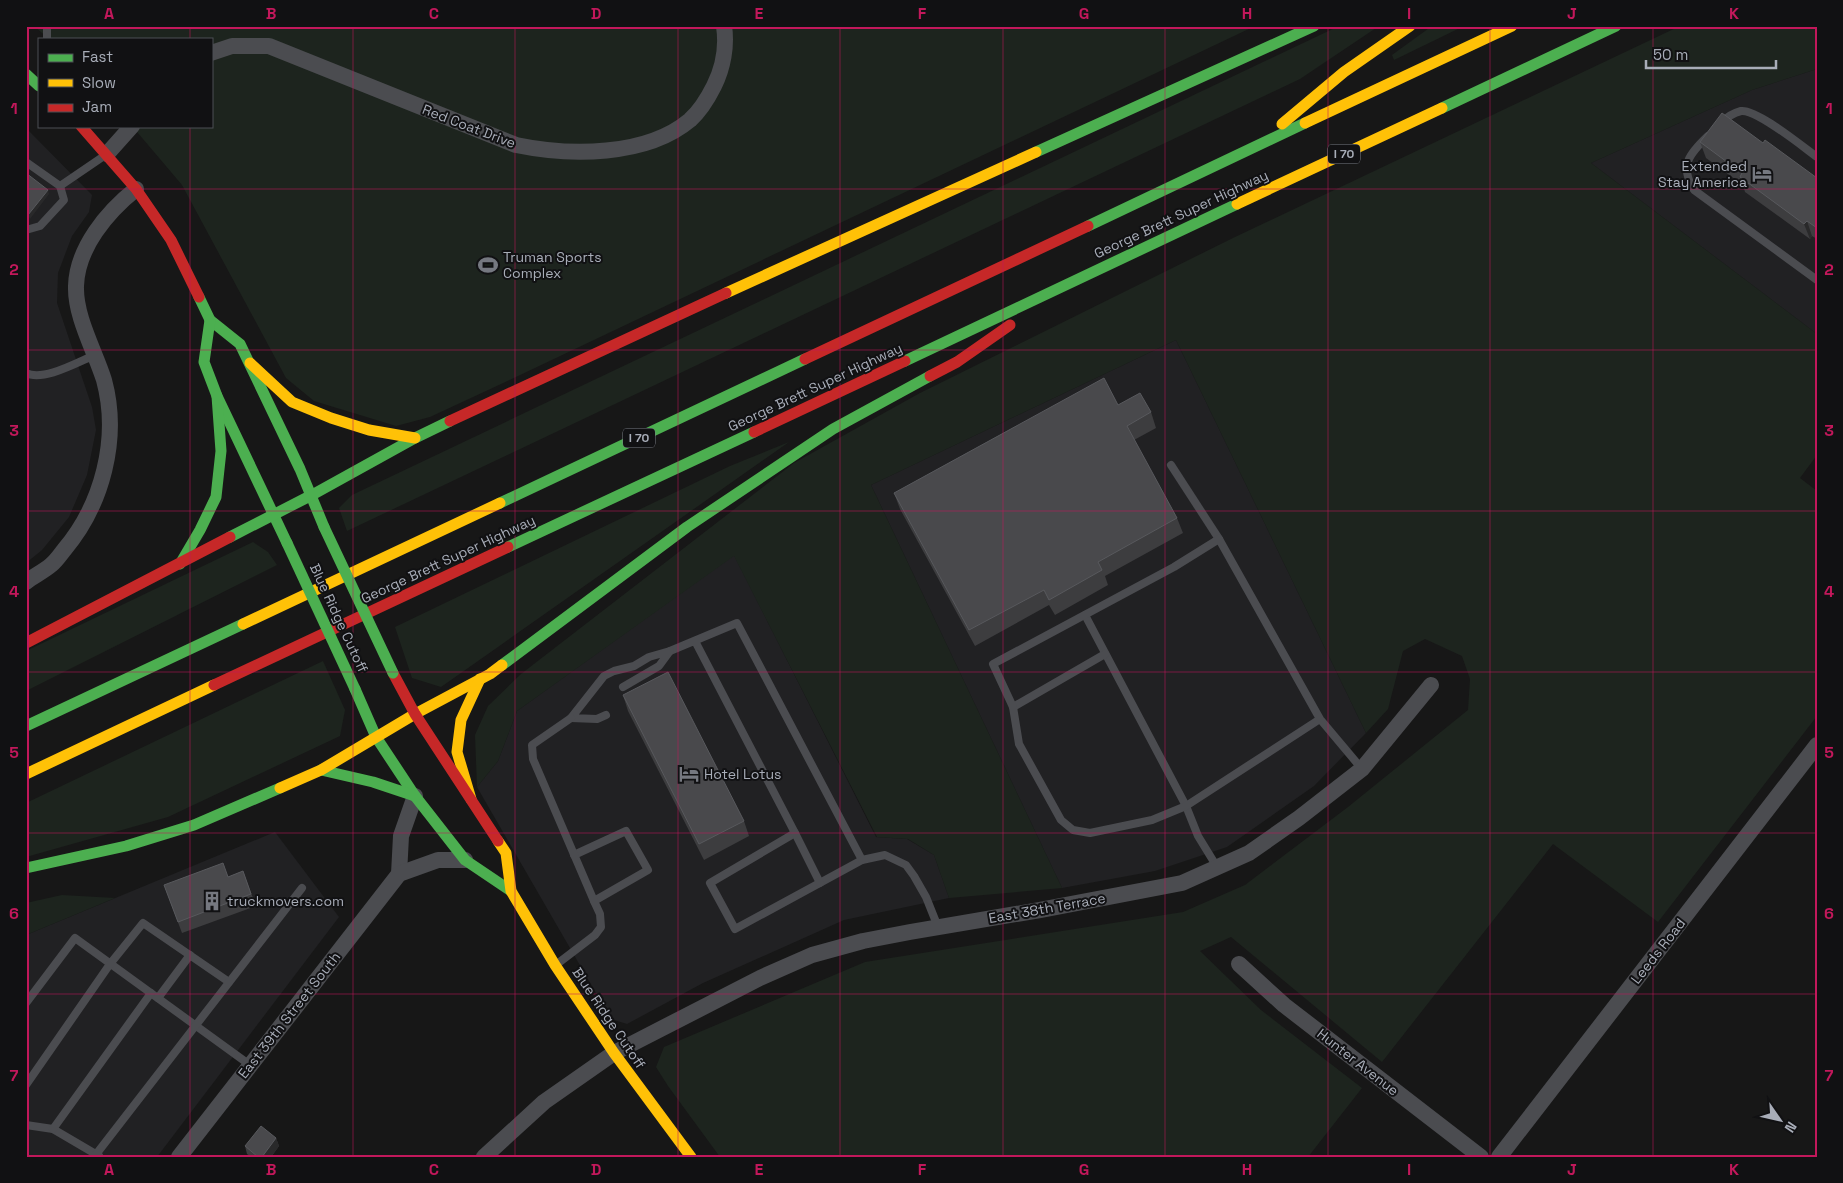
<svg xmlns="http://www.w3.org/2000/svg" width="1843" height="1183" font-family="'Space Grotesk',sans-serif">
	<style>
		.built { fill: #212123 }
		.green { fill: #1d241e }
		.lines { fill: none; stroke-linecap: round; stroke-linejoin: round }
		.lane { stroke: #4b4c50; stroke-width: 8 }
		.street { stroke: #4b4c50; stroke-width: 16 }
		.fast { stroke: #4caf50; stroke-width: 11 }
		.slow { stroke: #ffc107; stroke-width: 11 }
		.jam { stroke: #c62828; stroke-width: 11 }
		.fast-bridge { stroke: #4caf50; stroke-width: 11 }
		.wall { fill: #3d3d3f }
		.shaded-wall { fill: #29292a }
		.building { fill: #49494c; stroke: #58595d }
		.grid { fill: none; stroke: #c2185b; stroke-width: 1; stroke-opacity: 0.55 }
		.labels { text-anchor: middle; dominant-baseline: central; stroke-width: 4; stroke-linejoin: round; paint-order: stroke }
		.shield { fill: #111113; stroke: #7b7e86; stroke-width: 1 }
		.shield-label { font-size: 12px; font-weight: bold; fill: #a8adb8 }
		.street-label { font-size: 14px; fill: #a8adb8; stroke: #111113 }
		.poi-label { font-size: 14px; fill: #a8adb8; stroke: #111113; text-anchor: start }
		.neatline { fill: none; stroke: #c2185b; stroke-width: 2 }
		.grid-label { font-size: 16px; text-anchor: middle; font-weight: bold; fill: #c2185b }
	</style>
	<rect width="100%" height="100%" fill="#171717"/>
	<g class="built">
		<path d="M1817 69V334L1591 163 1752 90Z"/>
		<path d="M26 128 92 195 89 212 72 236 58 273 57 303 92 407 96 430 87 475 69 517 42 550 26 563Z"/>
		<path d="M1176 340 1366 733 1314 786 1227 847 1155 871 1062 888 871 485Z"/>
		<path d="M734 555 876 837 907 839 934 855 949 898 844 920 703 983 627 1024 611 1019 477 787 498 761 517 711Z"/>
		<path d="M275 832 339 917 157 1157H26V935Z"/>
	</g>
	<g class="green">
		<path d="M34 26H1255L501 384 430 417 396 426 314 401 286 378 182 185 132 126H211V39H49Z"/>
		<path d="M1339 26H1379L1300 79 347 531 339 508 352 495Z"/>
		<path d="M1432 26H1464L1394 60 1392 55Z"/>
		<path d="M1680 26H1817V69L1752 90 1591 163 1817 334V455L1800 478 1817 491V716L1658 922 1553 844 1382 1062 1231 937 1200 951 1261 1010 1362 1088 1308 1157H720L668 1086 656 1067 664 1047 865 962 1183 912 1245 885 1348 807 1468 710 1470 679 1462 656 1425 639 1403 651 1388 709 1366 733 1176 340 871 485 1062 888 949 898 934 855 908 839 877 837 734 556 517 711 498 761 477 787 475 735 488 706 521 674 794 463 920 393 1235 237Z"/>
		<path d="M789 442 441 687 412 678 395 627 730 466Z"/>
		<path d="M253 542 268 552 277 565 26 691V651Z"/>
		<path d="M323 661 345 710 340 736 168 817 26 857V803Z"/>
		<path d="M62 895 115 898 26 935V903Z"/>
	</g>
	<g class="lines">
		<g class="lane">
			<path d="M47 26V39"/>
			<path d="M1721 123C1727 117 1733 113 1741 111 1757 109 1803 147 1817 157"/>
			<path d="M1708 136C1689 154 1679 166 1694 190L1817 280"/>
			<path d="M26 162 60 186 64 200 40 226 26 230"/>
			<path d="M60 186 104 156"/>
			<path d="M26 373C43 382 78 362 95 355"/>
			<path d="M1171 465 1219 539"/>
			<path d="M1085 615 1186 806 1198 836 1217 867"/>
			<path d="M670 651 737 623 862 860 735 929 710 883 795 833 695 641"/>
			<path d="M1013 707 1105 654"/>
			<path d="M606 715 597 719 571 718 604 676 614 671 634 666 649 657 670 651 659 666 623 687"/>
			<path d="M1320 719 1186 806 1152 820 1090 833 1073 830 1061 820 1019 744 1013 707 993 664 1174 567 1219 539 1320 719 1362 769"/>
			<path d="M795 833 820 883"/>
			<path d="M574 855 626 831 648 870 594 901"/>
			<path d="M862 860 885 855 906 865 914 876 926 897 938 927"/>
			<path d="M557 964 595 935 601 927 600 914 594 901 533 759 532 745 571 718"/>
			<path d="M158 998 190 955"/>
			<path d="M26 1003 75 938 250 1065"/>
			<path d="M26 1085 110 964 143 923 229 982"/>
			<path d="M26 1125 53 1129 99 1156"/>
			<path d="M53 1129 151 993"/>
			<path d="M94 1157 302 888"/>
		</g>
		<g class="street">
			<path d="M211 53 232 46H269L516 145C569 156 646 157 690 120 700 111 708 98 714 86 723 68 727 46 724 26"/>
			<path d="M107 154 132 126"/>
			<path d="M26 582C34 576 44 571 51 565 56 561 60 555 64 550 102 505 120 439 104 380 95 351 75 317 76 286 77 248 107 212 136 189"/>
			<path d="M399 874 401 836 415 796"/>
			<path d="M1239 964 1284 1005 1481 1157"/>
			<path d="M179 1157 399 874 438 860H465"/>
			<path d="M484 1157 544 1102 614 1053 760 978 812 955 863 941 910 932 1040 910 1182 883 1249 853 1299 818 1362 769 1431 685"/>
			<path d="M1499 1157 1817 745"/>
		</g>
		<g class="fast">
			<path d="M26 74 39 86"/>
			<path d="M1442 108 1616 26"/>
			<path d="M1036 152 1314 26"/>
			<path d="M1088 226 1305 123"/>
			<path d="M199 297 210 320 240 344 300 469 324 527"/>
			<path d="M210 320 204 362 217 396 287 543"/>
			<path d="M905 361 1237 204"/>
			<path d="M500 503 805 359"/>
			<path d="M230 537 312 495 415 438 450 421"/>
			<path d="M508 547 754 432"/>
			<path d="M180 564 200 530 216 497 221 451 217 396"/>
			<path d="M502 665 687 527 833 429 930 376"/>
			<path d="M355 689 376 737 415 796 465 860 511 891"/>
			<path d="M26 726 243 624"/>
			<path d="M321 770 373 782 415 796"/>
			<path d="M26 868 126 846 194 825 280 788"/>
		</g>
		<g class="slow">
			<path d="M1305 123 1512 26"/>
			<path d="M1282 124 1344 72 1410 26"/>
			<path d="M1237 204 1442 108"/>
			<path d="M726 293 1036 152"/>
			<path d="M250 363 292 402 331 418 369 430 415 438"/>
			<path d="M243 624 500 503"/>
			<path d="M26 774 214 685"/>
			<path d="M280 788 321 770 415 714 490 674 502 665"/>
			<path d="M471 799 457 752 461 720 480 679"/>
			<path d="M498 841 506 853 511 891 555 965 614 1053 691 1157"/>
		</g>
		<g class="jam">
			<path d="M81 126 136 189 171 240 199 297"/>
			<path d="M805 359 1088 226"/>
			<path d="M930 376 957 362 1010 325"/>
			<path d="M450 421 726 293"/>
			<path d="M754 432 905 361"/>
			<path d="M26 643 230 537"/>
			<path d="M393 673 415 714 498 841"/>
			<path d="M214 685 508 547"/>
		</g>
		<g class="fast-bridge">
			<path d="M324 527 393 673"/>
			<path d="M287 543 355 689"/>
		</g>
	</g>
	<g class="wall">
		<path d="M1700 142 1763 143 1817 178V239L1812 236 1810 239 1745 192 1743 185 1706 158Z"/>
		<path d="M1118 405 1151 412 1156 428 1134 440 1177 518 1183 533 1105 576 1108 585 1055 615 1049 605 975 646 900 509 894 493Z"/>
		<path d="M623 695 744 821 749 836 704 860 628 711Z"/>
		<path d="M243 871 256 906 182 933 164 885 228 877Z"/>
		<path d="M276 1138 279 1146 271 1157H251L247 1154 245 1146Z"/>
	</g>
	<g class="shaded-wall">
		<path d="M48 190 49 194 30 219 28 215Z"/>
		<path d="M1807 221 1812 236 1810 239 1804 224Z"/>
		<path d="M276 1138 279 1146 271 1157H262Z"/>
	</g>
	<g class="building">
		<path d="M1722 113 1763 143 1765 140 1817 178V228L1807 221 1804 224 1740 177 1742 173 1700 142Z"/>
		<path d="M26 173 48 190 28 215 26 213Z"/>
		<path d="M1104 378 1118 405 1140 393 1151 412 1127 426 1177 518 1098 562 1102 570 1049 600 1044 590 969 630 894 493Z"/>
		<path d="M668 672 744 821 699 844 623 695Z"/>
		<path d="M223 863 228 877 243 871 251 894 178 922 164 885Z"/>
		<path d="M261 1126 276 1138 262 1157H258L245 1146Z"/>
	</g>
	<path class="grid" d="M190 26V39M353 26V1157M515 26V1157M678 26V1157M840 26V1157M1003 26V1157M1165 26V1157M1328 26V1157M1490 26V1157M1653 26V1157M190 126V1157M26 189H1817M26 350H1817M26 511H1817M26 672H1817M26 833H1817M26 994H1817"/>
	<defs>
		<symbol id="hotel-bare" viewBox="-9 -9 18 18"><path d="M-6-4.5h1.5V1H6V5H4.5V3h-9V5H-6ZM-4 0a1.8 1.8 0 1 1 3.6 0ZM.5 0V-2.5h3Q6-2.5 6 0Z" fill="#757880" stroke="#111113" stroke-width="2.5" paint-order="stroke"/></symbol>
		<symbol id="stadium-bare" viewBox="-9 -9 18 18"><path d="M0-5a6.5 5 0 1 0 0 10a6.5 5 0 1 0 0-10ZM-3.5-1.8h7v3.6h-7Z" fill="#757880" stroke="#111113" stroke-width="2.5" paint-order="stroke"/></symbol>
		<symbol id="building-bare" viewBox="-9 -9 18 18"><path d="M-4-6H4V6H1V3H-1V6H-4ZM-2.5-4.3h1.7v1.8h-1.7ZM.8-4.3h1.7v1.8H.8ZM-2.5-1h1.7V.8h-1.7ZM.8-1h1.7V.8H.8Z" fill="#757880" stroke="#111113" stroke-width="2.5" paint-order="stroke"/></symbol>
	</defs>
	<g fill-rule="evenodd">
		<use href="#hotel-bare" x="1748" y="160" width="28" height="28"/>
		<use href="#stadium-bare" x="474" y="251" width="28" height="28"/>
		<use href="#hotel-bare" x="675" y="760" width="28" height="28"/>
		<use href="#building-bare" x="198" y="887" width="28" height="28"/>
	</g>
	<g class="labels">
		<g class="shield">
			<rect x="1328" y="144.5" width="32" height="19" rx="4"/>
			<rect x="623" y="428.5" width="32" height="19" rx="4"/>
		</g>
		<g class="shield-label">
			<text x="1344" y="154">I 70</text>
			<text x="639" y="438">I 70</text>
		</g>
		<g class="street-label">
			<text transform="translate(469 126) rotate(21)">Red Coat Drive</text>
			<text transform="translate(1181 214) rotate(-25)">George Brett Super Highway</text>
			<text transform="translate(815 387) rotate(-25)">George Brett Super Highway</text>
			<text transform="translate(448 559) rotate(-25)">George Brett Super Highway</text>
			<text transform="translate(339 618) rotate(65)">Blue Ridge Cutoff</text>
			<text transform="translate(1047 908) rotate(-10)">East 38th Terrace</text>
			<text transform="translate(1658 951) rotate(-52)">Leeds Road</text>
			<text transform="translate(289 1015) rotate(-52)">East 39th Street South</text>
			<text transform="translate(609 1018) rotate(56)">Blue Ridge Cutoff</text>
			<text transform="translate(1358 1062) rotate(38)">Hunter Avenue</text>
		</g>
		<g class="poi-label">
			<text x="1747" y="166" text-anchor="end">Extended<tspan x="1747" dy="16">Stay America</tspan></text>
			<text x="503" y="257">Truman Sports<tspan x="503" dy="16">Complex</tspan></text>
			<text x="704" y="774">Hotel Lotus</text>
			<text x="227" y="901">truckmovers.com</text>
		</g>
	</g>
	<rect width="1843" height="1183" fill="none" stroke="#111113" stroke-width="55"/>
	<rect x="38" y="38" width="175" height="90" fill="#111113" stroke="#4d4f55"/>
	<rect x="48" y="54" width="25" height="8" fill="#4caf50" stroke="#4d4f55"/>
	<text x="82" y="62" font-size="15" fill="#a8adb8">Fast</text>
	<rect x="48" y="79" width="25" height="8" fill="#ffc107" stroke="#4d4f55"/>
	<text x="82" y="88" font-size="15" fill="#a8adb8">Slow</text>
	<rect x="48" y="104" width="25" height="8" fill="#c62828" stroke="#4d4f55"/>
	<text x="82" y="112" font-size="15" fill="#a8adb8">Jam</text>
	<g transform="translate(1780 1120) rotate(124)" stroke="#111113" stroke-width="4" paint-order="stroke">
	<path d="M0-4L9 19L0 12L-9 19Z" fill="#a8adb8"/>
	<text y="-8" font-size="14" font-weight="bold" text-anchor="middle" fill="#a8adb8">N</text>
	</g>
	<path d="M1646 60v8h130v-8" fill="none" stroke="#a8adb8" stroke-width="2.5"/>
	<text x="1653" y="60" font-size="15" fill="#a8adb8" stroke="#111113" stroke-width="4" paint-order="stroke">50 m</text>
	<rect x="28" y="28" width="1788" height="1128" class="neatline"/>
	<g class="grid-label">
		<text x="109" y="19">A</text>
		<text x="271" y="19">B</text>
		<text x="434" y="19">C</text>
		<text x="596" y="19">D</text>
		<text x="759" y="19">E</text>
		<text x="922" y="19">F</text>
		<text x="1084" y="19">G</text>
		<text x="1247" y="19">H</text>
		<text x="1409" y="19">I</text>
		<text x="1572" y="19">J</text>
		<text x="1734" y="19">K</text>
		<text x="14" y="114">1</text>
		<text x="1829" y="114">1</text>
		<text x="14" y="275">2</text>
		<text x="1829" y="275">2</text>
		<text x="14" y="436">3</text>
		<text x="1829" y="436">3</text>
		<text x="14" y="597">4</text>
		<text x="1829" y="597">4</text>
		<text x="14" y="758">5</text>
		<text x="1829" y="758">5</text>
		<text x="14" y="919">6</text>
		<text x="1829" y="919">6</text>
		<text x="14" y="1081">7</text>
		<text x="1829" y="1081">7</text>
		<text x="109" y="1175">A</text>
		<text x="271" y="1175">B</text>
		<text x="434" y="1175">C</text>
		<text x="596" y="1175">D</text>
		<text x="759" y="1175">E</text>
		<text x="922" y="1175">F</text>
		<text x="1084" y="1175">G</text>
		<text x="1247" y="1175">H</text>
		<text x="1409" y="1175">I</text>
		<text x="1572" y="1175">J</text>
		<text x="1734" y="1175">K</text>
	</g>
</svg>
